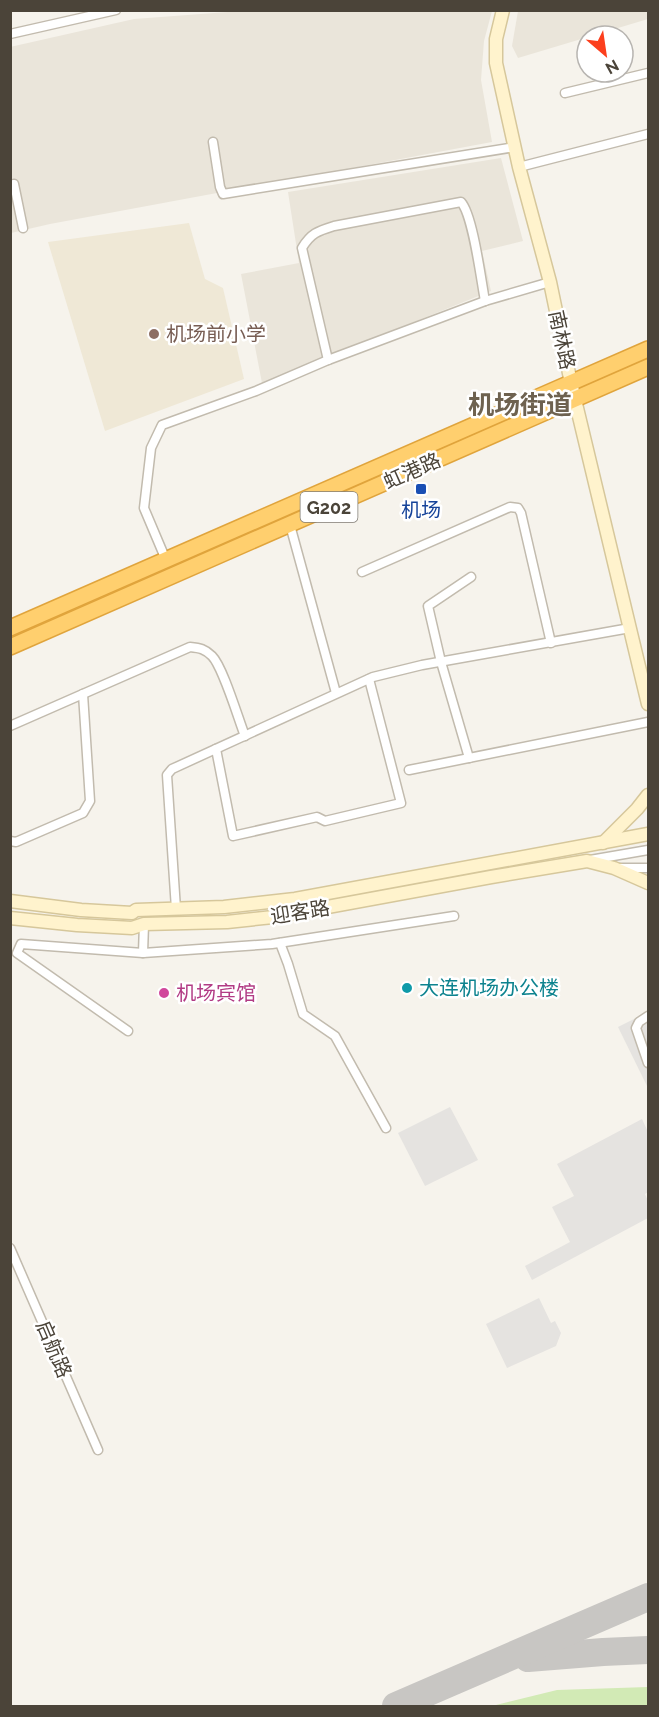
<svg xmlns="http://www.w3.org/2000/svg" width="659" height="1717" font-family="Raleway,'Noto Sans SC',sans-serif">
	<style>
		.residential { fill: #eae5da }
		.education { fill: #efe8d6 }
		.green { fill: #d2eab5 }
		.parking { fill: #e5e3e0 }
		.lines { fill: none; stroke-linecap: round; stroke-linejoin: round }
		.taxiway { stroke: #c8c6c3; stroke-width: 28 }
		.street-casing { stroke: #c2bbae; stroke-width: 11 }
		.secondary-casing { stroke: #d6c79b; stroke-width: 15 }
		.highway-casing { stroke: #e0a43c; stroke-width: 18 }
		.street { stroke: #fff; stroke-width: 8 }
		.secondary { stroke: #fff3cd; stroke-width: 12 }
		.highway { stroke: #ffcf6e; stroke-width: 15 }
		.education-dot { fill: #8d6e63; stroke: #fff; stroke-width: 2 }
		.transit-dot { fill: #1a4fb4; stroke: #fff; stroke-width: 2 }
		.culture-dot { fill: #0f9aa8; stroke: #fff; stroke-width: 2 }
		.hotel-dot { fill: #d1479c; stroke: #fff; stroke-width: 2 }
		.labels { text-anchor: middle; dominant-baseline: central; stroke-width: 5; stroke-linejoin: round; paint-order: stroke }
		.shield { fill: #fff; stroke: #817c74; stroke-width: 1.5 }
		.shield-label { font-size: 18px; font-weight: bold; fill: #4b4439 }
		.education-label { font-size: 20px; fill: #785e54; stroke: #fff; text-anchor: start }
		.street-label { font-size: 20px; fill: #4b4439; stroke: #fff }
		.transit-label { font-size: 20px; fill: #164399; stroke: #fff }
		.culture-label { font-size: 20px; fill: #0d838f; stroke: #fff; text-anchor: start }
		.hotel-label { font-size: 20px; fill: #b23c85; stroke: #fff; text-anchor: start }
		.district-label { font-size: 26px; font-weight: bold; fill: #6e6250; stroke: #fff }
	</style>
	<rect width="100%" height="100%" fill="#f6f3ec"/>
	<g class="residential">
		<path d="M254 10 492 11 484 41 481 80 492 142 50 224 11 233 10 47 134 19Z"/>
		<path d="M518 11H648V19L518 58 512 46Z"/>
		<path d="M501 158 523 241 482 251 491 291 262 383 241 274 299 263 288 192Z"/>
	</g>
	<path class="education" d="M189 223 205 279 223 288 244 379 105 431 48 242Z"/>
	<path class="green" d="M648 1687V1706H492L557 1690Z"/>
	<g class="parking">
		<path d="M648 1012V1088L618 1027Z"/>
		<path d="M450 1107 478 1160 425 1186 398 1133Z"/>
		<path d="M642 1119 648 1132V1192L645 1194 648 1201V1218L532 1280 525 1266 570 1242 552 1207 574 1196 557 1164Z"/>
		<path d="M539 1298 551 1323 555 1321 561 1333 556 1346 507 1368 486 1324Z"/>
	</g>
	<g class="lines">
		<g class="taxiway">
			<path d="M528 1658 603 1652 648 1650"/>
			<path d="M396 1706 648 1597"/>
		</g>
		<defs>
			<g id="street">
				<path d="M10 34 116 10"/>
				<path d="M565 93 648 73"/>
				<path d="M213 142 220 187 223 194 515 147"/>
				<path d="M519 167 648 134"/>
				<path d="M10 185 14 184 23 228"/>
				<path d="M328 360 302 248C311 233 318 231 334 226L461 202C473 215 481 280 485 301"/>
				<path d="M290 525 336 693"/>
				<path d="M166 560 144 508 151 448 162 425 256 391 328 360 485 301 550 282"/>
				<path d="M362 572 510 507 518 508 521 513 551 643"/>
				<path d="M10 726 190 647C200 648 205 649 212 656 223 667 238 718 245 736"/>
				<path d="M216 749 233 836 317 817 325 821 401 803 369 679"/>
				<path d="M469 758 441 662 428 606 471 577"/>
				<path d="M409 770 648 722"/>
				<path d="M10 841 16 842 83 813 90 801 83 694"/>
				<path d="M590 860 648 850"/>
				<path d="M618 868H648"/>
				<path d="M176 909 167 775 172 769 373 677 422 665 630 628"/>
				<path d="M280 943 288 964 303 1014 335 1036 386 1128"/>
				<path d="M143 953 144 924"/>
				<path d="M648 1016 639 1022 636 1028 648 1063"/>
				<path d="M128 1031 17 953 21 944 143 953 272 944 454 916"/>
				<path d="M10 1248 98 1450"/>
			</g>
			<g id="secondary">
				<path d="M503 10 496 39V63L519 167 550 282 571 383 648 704"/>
				<path d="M603 843 637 809 648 795"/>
				<path d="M10 901 81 910 132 913 136 910 224 907 295 899 648 834"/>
				<path d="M10 918 77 925 132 928 144 924 227 922 273 917 491 877 587 861 614 868 648 883"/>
			</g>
			<g id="highway">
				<path d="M10 628 648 349"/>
				<path d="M10 647 648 367"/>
			</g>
		</defs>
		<use href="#street" class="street-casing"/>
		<use href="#secondary" class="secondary-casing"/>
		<use href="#highway" class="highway-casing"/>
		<use href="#street" class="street"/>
		<use href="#secondary" class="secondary"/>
		<use href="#highway" class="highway"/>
	</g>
	<circle class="education-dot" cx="154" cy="334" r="6"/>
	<rect class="transit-dot" x="415" y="483" width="12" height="12" rx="3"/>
	<circle class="culture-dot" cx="407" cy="988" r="6"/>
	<circle class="hotel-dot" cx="164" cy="993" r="6"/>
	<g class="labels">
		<rect class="shield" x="300.5" y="492" width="57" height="30" rx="4.5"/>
		<g class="shield-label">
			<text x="329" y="507">G202</text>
		</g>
		<g class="education-label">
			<text x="166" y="334">机场前小学</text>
		</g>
		<g class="street-label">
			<text transform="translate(562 340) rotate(78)">南林路</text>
			<text transform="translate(412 471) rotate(-24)">虹港路</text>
			<text transform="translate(300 912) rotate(-9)">迎客路</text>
			<text transform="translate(54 1349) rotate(67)">启航路</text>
		</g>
		<g class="transit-label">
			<text x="421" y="510">机场</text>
		</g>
		<g class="culture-label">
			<text x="419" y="988">大连机场办公楼</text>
		</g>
		<g class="hotel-label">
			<text x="176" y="993">机场宾馆</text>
		</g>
		<g class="district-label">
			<text x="520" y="405">机场街道</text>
		</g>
	</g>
	<rect width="659" height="1717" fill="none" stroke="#4b4439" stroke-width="24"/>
	<g transform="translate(605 54) rotate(151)"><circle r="28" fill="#ffffff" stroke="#b7b4b0" stroke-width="1.5"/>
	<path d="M0-4.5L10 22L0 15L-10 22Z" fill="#fc3f1d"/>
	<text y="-9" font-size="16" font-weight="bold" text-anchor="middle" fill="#4b4439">N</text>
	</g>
</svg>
